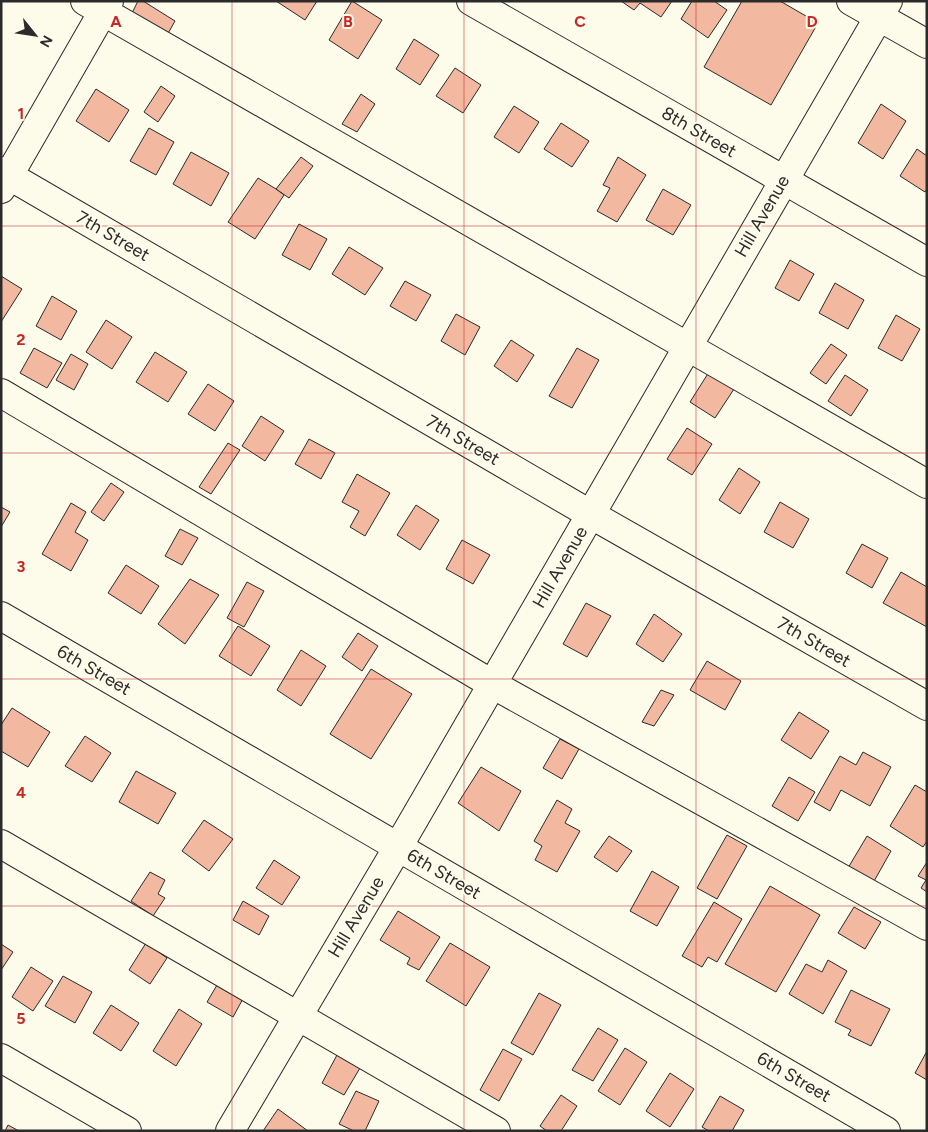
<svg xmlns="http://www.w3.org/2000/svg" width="928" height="1132" font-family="Figtree,sans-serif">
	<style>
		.building { fill: #f2b8a0; stroke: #2b2b2b }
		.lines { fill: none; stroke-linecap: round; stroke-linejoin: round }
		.minor-casing { stroke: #2b2b2b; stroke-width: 30 }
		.minor { stroke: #fdfbea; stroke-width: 28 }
		.grid { fill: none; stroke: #c62828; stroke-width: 1; stroke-opacity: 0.55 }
		.labels { text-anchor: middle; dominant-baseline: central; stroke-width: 4; stroke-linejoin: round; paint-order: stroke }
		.street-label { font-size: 18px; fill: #2b2b2b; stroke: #fdfbea }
		.grid-label { font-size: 16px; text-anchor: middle; font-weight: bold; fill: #c62828; stroke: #fdfbea; stroke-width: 4; stroke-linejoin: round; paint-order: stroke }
	</style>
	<rect width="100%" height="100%" fill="#fdfbea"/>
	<g class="building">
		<path d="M138 1H143L175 21 166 37 131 15Z"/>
		<path d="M276 1H317L305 20Z"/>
		<path d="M352 1 382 20 358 59 329 40Z"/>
		<path d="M621 1H672L661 17 640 3 634 10Z"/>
		<path d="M692 1H714L727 10 708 38 681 19Z"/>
		<path d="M742 1H780L818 23 771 105 704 67Z"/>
		<path d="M414 39 439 55 420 85 396 69Z"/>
		<path d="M455 68 481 85 463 113 436 96Z"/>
		<path d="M161 86 175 96 158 122 144 112Z"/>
		<path d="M96 89 129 110 109 142 76 121Z"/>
		<path d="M361 94 375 104 357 132 342 124Z"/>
		<path d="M881 104 906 121 883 159 858 143Z"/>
		<path d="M514 106 539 122 519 153 494 137Z"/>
		<path d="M561 123 589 141 572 167 544 149Z"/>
		<path d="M149 128 174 142 156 175 130 161Z"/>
		<path d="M917 149 927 156V189L925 192 900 176Z"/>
		<path d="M191 152 229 173 211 206 173 184Z"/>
		<path d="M301 157 313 166 289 198 276 189Z"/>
		<path d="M618 157 646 175 617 222 597 211 610 188 603 185Z"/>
		<path d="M258 178 276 189 284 195 255 239 228 222Z"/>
		<path d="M663 189 691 205 673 235 646 220Z"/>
		<path d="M299 224 327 239 310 270 282 255Z"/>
		<path d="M349 247 383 268 365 295 332 274Z"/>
		<path d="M790 260 814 274 799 301 775 288Z"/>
		<path d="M1 276 22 289 1 322Z"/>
		<path d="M405 281 431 295 416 321 390 306Z"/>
		<path d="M835 283 864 300 848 329 819 313Z"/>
		<path d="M52 296 77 311 61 340 36 326Z"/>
		<path d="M456 314 480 327 465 355 441 341Z"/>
		<path d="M896 315 920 329 902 361 878 348Z"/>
		<path d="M106 320 132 337 112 369 86 352Z"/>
		<path d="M511 340 534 355 517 382 494 366Z"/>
		<path d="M831 344 847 355 826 384 810 373Z"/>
		<path d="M34 348 62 363 47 388 20 373Z"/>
		<path d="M577 348 599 360 572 408 549 396Z"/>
		<path d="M155 352 187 372 168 402 136 382Z"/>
		<path d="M71 354 88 364 74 390 56 380Z"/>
		<path d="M709 372 734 389 715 418 690 402Z"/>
		<path d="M845 375 868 390 851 416 828 401Z"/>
		<path d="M208 384 234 401 215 431 188 414Z"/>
		<path d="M261 416 284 431 265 461 242 446Z"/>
		<path d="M687 428 712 444 692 475 667 459Z"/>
		<path d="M309 439 335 453 321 479 295 464Z"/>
		<path d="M228 443 240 450 211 494 199 487Z"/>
		<path d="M739 468 760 482 740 514 719 500Z"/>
		<path d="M357 474 390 493 365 536 350 527 359 511 342 502Z"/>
		<path d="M111 483 124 492 104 521 91 512Z"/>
		<path d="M780 502 809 519 793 548 764 532Z"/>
		<path d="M71 503 86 512 75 532 88 540 71 571 42 554Z"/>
		<path d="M416 505 439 520 420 550 397 535Z"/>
		<path d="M1 507 10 512 1 527Z"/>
		<path d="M180 529 198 538 182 565 165 556Z"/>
		<path d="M462 540 490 555 473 584 446 569Z"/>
		<path d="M862 544 888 558 872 588 846 573Z"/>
		<path d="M126 565 159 586 141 614 108 593Z"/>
		<path d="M901 572 927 587V627L883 603Z"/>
		<path d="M190 579 219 595 185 644 158 624Z"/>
		<path d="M247 582 264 591 244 627 227 618Z"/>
		<path d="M586 603 611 616 587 657 563 644Z"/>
		<path d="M654 614 682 634 663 662 636 644Z"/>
		<path d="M238 626 270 646 251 676 219 656Z"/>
		<path d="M358 633 378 646 362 671 342 657Z"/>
		<path d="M301 650 326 666 301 706 277 690Z"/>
		<path d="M707 661 741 681 725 710 690 690Z"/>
		<path d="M371 669 412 694 371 759 330 734Z"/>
		<path d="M661 690 674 695 654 726 642 722Z"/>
		<path d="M12 708 50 732 28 767 1 751V725Z"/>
		<path d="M799 712 829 731 811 759 781 740Z"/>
		<path d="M85 736 111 753 92 782 65 766Z"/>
		<path d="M560 739 579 749 562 779 543 768Z"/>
		<path d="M863 752 891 767 870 806 841 790 830 811 814 802 840 756 856 765Z"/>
		<path d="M481 767 521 791 499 831 458 803Z"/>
		<path d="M136 771 176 793 158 824 119 802Z"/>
		<path d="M789 777 815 792 798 821 772 806Z"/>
		<path d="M915 785 927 792V841L923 847 890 826Z"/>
		<path d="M557 800 572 809 565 823 580 831 557 872 535 860 542 846 534 841Z"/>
		<path d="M204 820 233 839 209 871 182 851Z"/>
		<path d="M727 835 747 846 717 899 697 888Z"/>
		<path d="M609 836 632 851 617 872 594 857Z"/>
		<path d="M867 836 891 851 873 883 848 868Z"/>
		<path d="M274 860 300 877 282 905 256 888Z"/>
		<path d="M927 862V892L921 888 926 880 918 876Z"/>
		<path d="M652 871 679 887 657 926 630 911Z"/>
		<path d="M150 872 165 880 158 894 165 898 153 916 131 901Z"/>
		<path d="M770 886 820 915 776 992 725 964Z"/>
		<path d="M243 901 269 916 259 935 233 920Z"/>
		<path d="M714 902 742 919 717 962 708 957 702 967 682 956Z"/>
		<path d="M854 907 881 922 865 949 838 933Z"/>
		<path d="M398 911 440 937 419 970 407 964 410 958 380 940Z"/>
		<path d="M146 943 167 958 150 984 129 970Z"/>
		<path d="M450 943 490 967 466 1006 426 981Z"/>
		<path d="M1 944 13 952 1 970Z"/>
		<path d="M828 960 847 971 823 1014 789 994 806 964 822 972Z"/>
		<path d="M31 967 53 981 33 1011 12 997Z"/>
		<path d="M63 976 92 992 75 1023 45 1006Z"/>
		<path d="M220 980 245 995 233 1017 207 1002Z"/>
		<path d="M851 990 890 1009 871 1046 848 1035 851 1030 835 1022Z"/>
		<path d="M539 993 561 1005 533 1055 511 1043Z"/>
		<path d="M111 1005 139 1023 121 1051 93 1033Z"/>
		<path d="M179 1009 202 1024 176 1066 153 1051Z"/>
		<path d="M598 1028 618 1040 593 1081 572 1070Z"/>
		<path d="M625 1048 647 1062 620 1105 598 1091Z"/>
		<path d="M503 1049 522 1059 499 1101 480 1090Z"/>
		<path d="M927 1051V1080L915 1073Z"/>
		<path d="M337 1055 360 1068 344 1095 322 1083Z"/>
		<path d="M670 1073 694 1089 670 1127 646 1111Z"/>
		<path d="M356 1091 379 1101 365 1131H354L339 1124Z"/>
		<path d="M561 1095 577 1106 561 1131H547L540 1126Z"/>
		<path d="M720 1096 744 1110 732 1131H709L702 1127Z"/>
		<path d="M278 1109 308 1131H263Z"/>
		<path d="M8 1125 19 1131H5Z"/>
	</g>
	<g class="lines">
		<defs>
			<g id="minor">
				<path d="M85 1 927 484"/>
				<path d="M471 1 927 262"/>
				<path d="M851 1 927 44"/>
				<path d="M1 171 590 514 927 706"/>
				<path d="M1 189 109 1"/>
				<path d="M1 393 492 684 927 926"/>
				<path d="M1 616 886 1131"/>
				<path d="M1 844 496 1131"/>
				<path d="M1 1058 127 1131"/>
				<path d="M230 1131 398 847 888 1"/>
			</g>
		</defs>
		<use href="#minor" class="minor-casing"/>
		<use href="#minor" class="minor"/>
	</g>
	<path class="grid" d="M232 1V1131M464 1V1131M696 1V1131M1 226H927M1 453H927M1 679H927M1 906H927"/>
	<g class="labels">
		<g class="street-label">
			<text transform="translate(699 132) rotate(30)">8th Street</text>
			<text transform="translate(762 216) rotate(-60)">Hill Avenue</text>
			<text transform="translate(113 236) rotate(30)">7th Street</text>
			<text transform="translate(463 440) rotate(30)">7th Street</text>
			<text transform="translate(560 567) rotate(-60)">Hill Avenue</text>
			<text transform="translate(814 642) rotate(30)">7th Street</text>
			<text transform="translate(94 670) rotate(30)">6th Street</text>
			<text transform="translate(444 874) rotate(30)">6th Street</text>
			<text transform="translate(356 917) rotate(-59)">Hill Avenue</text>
			<text transform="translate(794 1077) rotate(30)">6th Street</text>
		</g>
	</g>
	<g class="grid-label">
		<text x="116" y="27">A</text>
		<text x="348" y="27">B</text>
		<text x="580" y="27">C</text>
		<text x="812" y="27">D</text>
		<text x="21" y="119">1</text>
		<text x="21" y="345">2</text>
		<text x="21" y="572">3</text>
		<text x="21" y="798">4</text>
		<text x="21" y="1024">5</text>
	</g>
	<rect width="928" height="1132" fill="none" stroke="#2b2b2b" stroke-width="5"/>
	<g transform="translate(35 35) rotate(120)" stroke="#fdfbea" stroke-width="4" paint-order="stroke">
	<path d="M0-4L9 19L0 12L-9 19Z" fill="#2b2b2b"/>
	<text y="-8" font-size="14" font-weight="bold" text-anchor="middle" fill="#2b2b2b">N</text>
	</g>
</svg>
